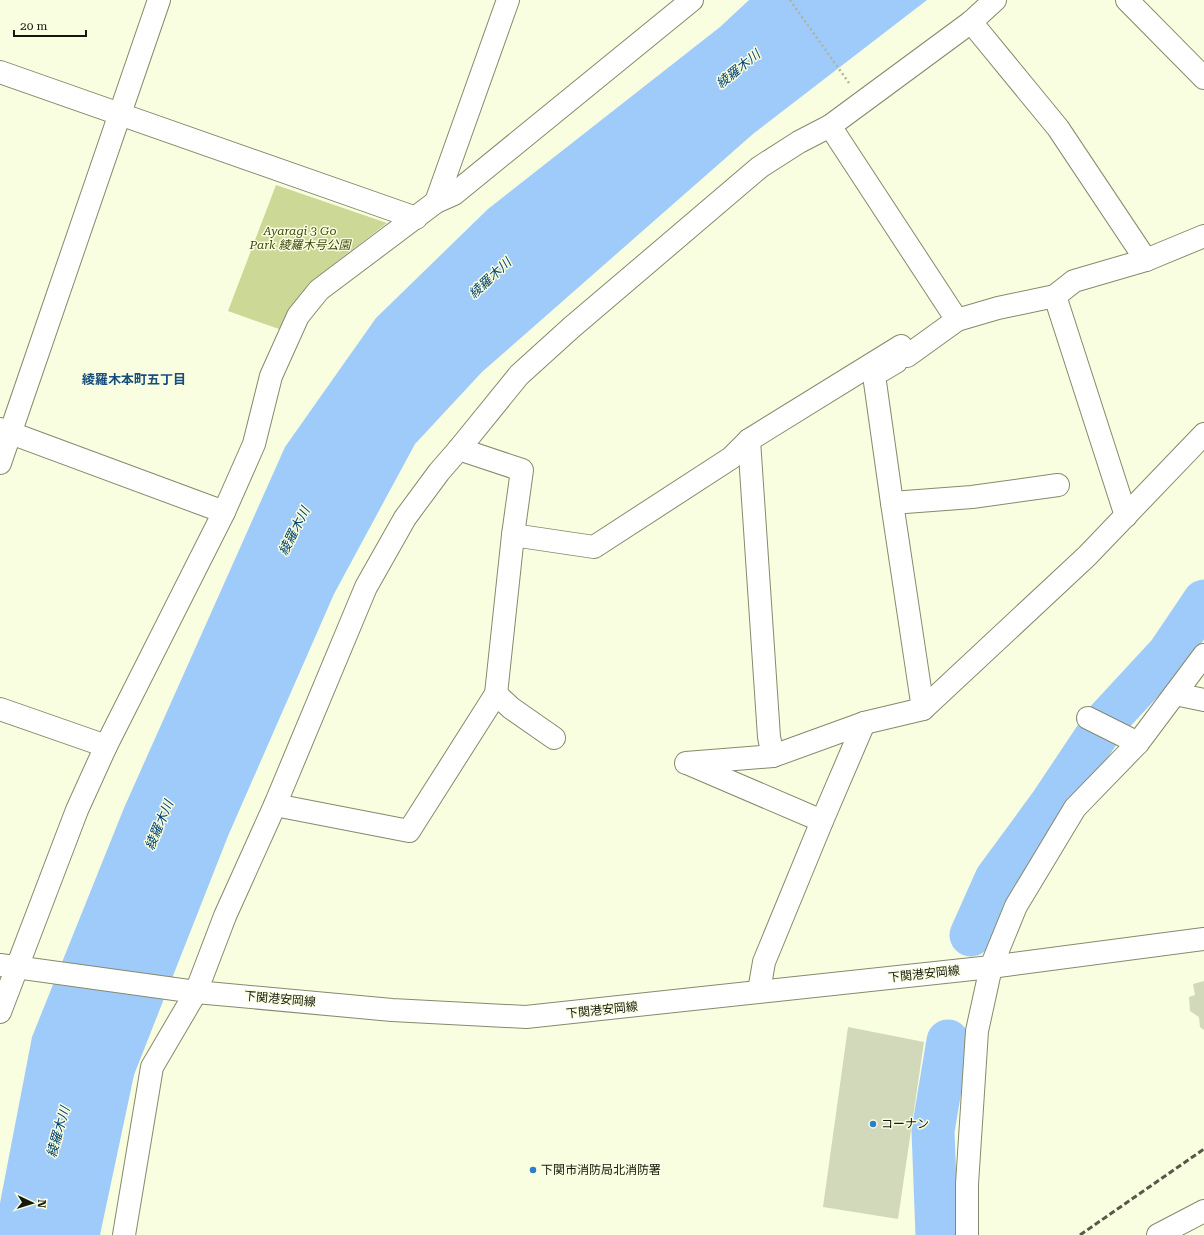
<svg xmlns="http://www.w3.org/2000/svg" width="1204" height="1235" font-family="'Roboto Serif','Noto Sans JP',serif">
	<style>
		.green { fill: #ccd896 }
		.water { fill: #9fcbfa }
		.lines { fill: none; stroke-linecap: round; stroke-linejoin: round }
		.river { stroke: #9fcbfa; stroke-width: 43 }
		.building { fill: #d2d8ba }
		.minor-casing { stroke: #858a6e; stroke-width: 24 }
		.tertiary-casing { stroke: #858a6e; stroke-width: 24 }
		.secondary-casing { stroke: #858a6e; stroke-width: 24 }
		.path { stroke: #afb39b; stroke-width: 2.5; stroke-dasharray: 2 3; stroke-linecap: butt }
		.minor { stroke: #fff; stroke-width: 22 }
		.tertiary { stroke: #fff; stroke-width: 22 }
		.secondary { stroke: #fff; stroke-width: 22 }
		.rail { stroke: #565948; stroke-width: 3; stroke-dasharray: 6 3; stroke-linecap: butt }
		.poi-dot { fill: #2b80ce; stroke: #f8fedf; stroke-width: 1.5 }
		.labels { text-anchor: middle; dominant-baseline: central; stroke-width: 3; stroke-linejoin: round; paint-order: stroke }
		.park-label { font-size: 12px; font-style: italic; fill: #41480d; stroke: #f8fedf }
		.street-label { font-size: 12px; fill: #16180d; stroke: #f8fedf }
		.poi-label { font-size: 12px; fill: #16180d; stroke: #f8fedf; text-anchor: start }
		.water-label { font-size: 13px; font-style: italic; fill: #004073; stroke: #f8fedf }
		.neighbourhood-label { font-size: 13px; font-weight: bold; fill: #174d7e; stroke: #f8fedf }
	</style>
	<rect width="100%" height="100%" fill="#f8fedf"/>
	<path class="green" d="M276 185 387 223 309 283 279 329 228 311Z"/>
	<path class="water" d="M749 0H927L753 134 482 372 415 444 334 594 228 836 134 1075 100 1235H0V1203L32 1037 124 808 285 447 376 318 488 209 720 27Z"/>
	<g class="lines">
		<g class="river">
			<path d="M971 935 996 879 1051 804 1107 720 1169 653 1204 601"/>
			<path d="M937 1235 933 1131 948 1041"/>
		</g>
	</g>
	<g class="building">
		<path d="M1204 981V1030L1200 1027 1199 1017 1190 1011 1189 997 1195 995 1193 984Z"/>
		<path d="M848 1027 924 1042 898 1219 823 1207Z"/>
	</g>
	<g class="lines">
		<defs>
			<g id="minor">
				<path d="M1127 0 1204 78"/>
				<path d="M971 22 1058 128 1146 260"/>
				<path d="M0 72 416 218"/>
				<path d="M830 126 957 320"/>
				<path d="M436 202 508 0"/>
				<path d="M1055 296 1126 516"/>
				<path d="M896 362 874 375 892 503 923 709"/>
				<path d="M0 429 224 512"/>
				<path d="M749 440 769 737 773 756"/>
				<path d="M459 449 522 470 513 535 594 547 731 458 749 440 901 346 907 356 957 320 998 308 1055 296 1074 281 1146 260 1204 236"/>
				<path d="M0 463 159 0"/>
				<path d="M892 503 972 497 1058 485"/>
				<path d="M496 694 513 535"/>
				<path d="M1175 694 1204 700"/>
				<path d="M0 709 106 746"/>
				<path d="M1088 718 1138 743"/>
				<path d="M686 763 773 756 864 723 923 709 1087 556 1204 434"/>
				<path d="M689 764 822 821"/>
				<path d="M275 805 409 831 496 694 511 708 554 738"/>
				<path d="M991 967 1016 906 1075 808 1138 743 1204 655"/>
				<path d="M759 991 764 962 822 821 864 723"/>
				<path d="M0 1012 77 810 106 746 224 512 254 444 271 376 298 316 319 290 436 202 454 194 692 0"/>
				<path d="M124 1235 152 1067 196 992 225 916 275 805 366 587 405 518 439 472 459 449 519 375 572 327 760 167 799 142 830 126 971 22 995 0"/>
				<path d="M1158 1235 1204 1211"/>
			</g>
			<path id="tertiary" d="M967 1235V1184L977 1031 991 967"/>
			<path id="secondary" d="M0 965 196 992 392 1010 526 1017 991 967 1204 939"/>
		</defs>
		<use href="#minor" class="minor-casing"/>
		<use href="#tertiary" class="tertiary-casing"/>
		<use href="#secondary" class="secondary-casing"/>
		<path class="path" d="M790 0 849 83"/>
		<use href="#minor" class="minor"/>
		<use href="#tertiary" class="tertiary"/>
		<use href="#secondary" class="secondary"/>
		<path class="rail" d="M1080 1235 1204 1149"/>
	</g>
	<g class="poi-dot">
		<circle cx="873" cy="1124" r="4"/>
		<circle cx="533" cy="1170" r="4"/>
	</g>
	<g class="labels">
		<g class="park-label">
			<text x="300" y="231">Ayaragi 3 Go<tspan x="300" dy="14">Park 綾羅木号公園</tspan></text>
		</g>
		<g class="street-label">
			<text transform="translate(924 974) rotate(-6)">下関港安岡線</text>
			<text transform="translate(280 999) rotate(5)">下関港安岡線</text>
			<text transform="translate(602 1010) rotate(-6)">下関港安岡線</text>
		</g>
		<g class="poi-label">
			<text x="881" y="1124">コーナン</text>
			<text x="541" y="1170">下関市消防局北消防署</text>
		</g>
		<g class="water-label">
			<text transform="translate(738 69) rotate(-39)">綾羅木川</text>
			<text transform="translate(490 278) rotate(-43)">綾羅木川</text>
			<text transform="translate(294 531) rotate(-63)">綾羅木川</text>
			<text transform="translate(159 825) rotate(-67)">綾羅木川</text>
			<text transform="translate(58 1132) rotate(-74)">綾羅木川</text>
		</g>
		<g class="neighbourhood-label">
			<text x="134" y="379">綾羅木本町五丁目</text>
		</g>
	</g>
	<g transform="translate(32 1203) rotate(94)" stroke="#f8fedf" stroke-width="3" paint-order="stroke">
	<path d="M0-3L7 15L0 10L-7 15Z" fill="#16180d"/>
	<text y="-6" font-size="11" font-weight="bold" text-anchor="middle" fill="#16180d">N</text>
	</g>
	<path d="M14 30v6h72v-6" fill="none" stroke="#16180d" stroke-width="2"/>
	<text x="20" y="30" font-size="12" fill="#16180d" stroke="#f8fedf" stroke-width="3" paint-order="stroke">20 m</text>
</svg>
